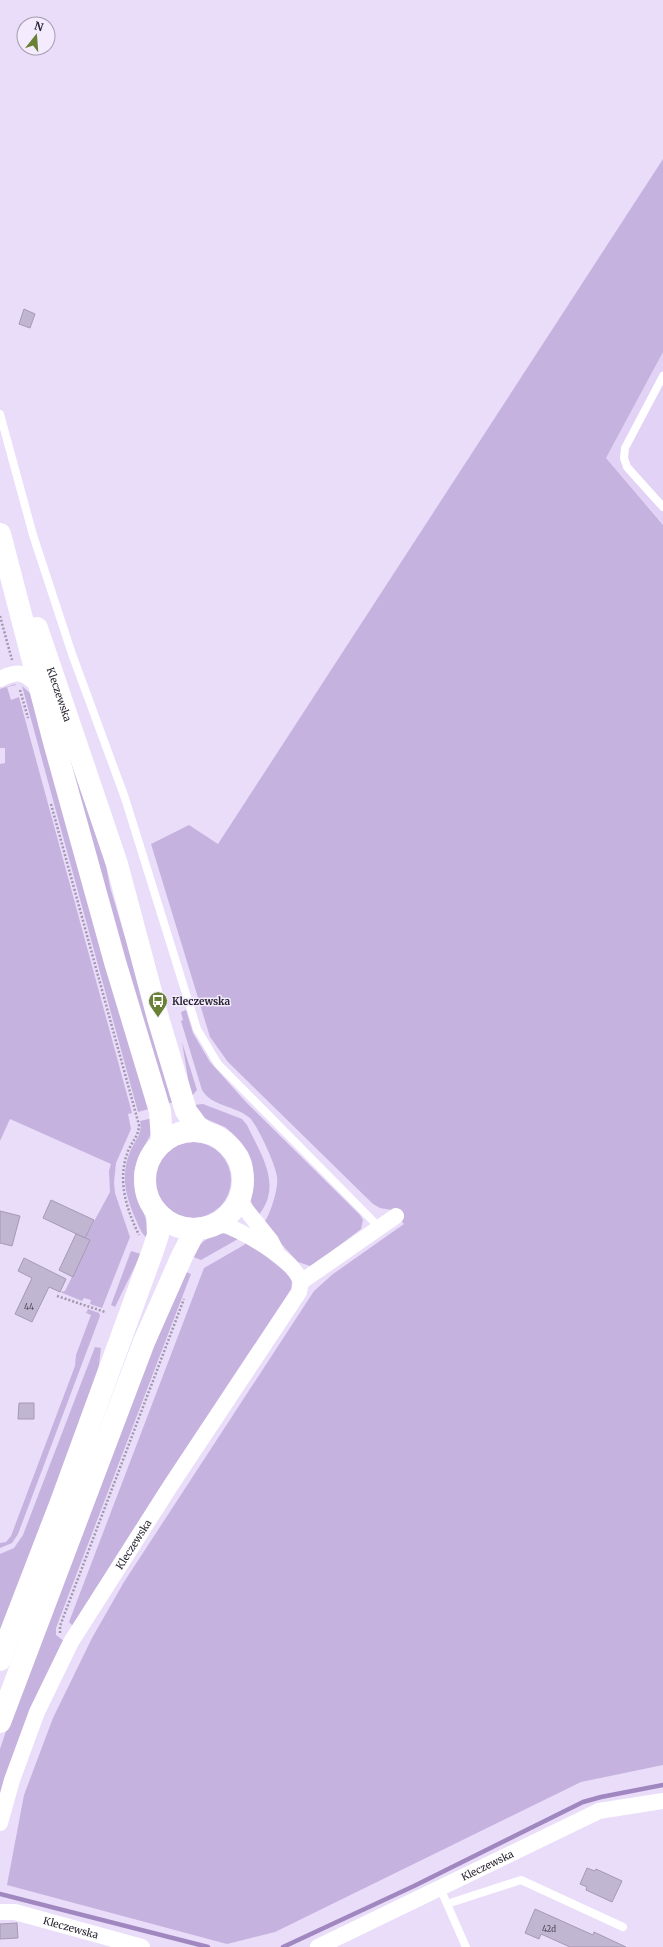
<svg xmlns="http://www.w3.org/2000/svg" width="663" height="1947" font-family="Merriweather,serif">
	<style>
		.built { fill: #e2d2f6 }
		.green { fill: #c5b2de }
		.lines { fill: none; stroke-linecap: round; stroke-linejoin: round }
		.stream { stroke: #a087bf; stroke-width: 4.5 }
		.building { fill: #c1b6d2; stroke: #a59ab5 }
		.path { stroke: #a097ad; stroke-width: 2.5; stroke-dasharray: 2 2; stroke-linecap: butt }
		.lane { stroke: #fff; stroke-width: 8 }
		.street { stroke: #fff; stroke-width: 16 }
		.secondary { stroke: #fff; stroke-width: 22 }
		.labels { text-anchor: middle; dominant-baseline: central; stroke-width: 3; stroke-linejoin: round; paint-order: stroke }
		.number-label { font-size: 8px; fill: #4f4958 }
		.street-label { font-size: 10px; fill: #292530; stroke: #f4ecfe }
		.poi-label { font-size: 10px; font-weight: bold; fill: #292530; stroke: #f4ecfe; text-anchor: start }
	</style>
	<rect width="100%" height="100%" fill="#e9ddfa"/>
	<path class="built" d="M663 352V524L606 458Z"/>
	<g class="green">
		<path d="M663 159V352L606 458 663 525V1765L581 1782 275 1932 227 1944 7 1885 24 1795 53 1718 92 1638 124 1582 314 1291 333 1274 404 1224 392 1210 380 1208 373 1204 228 1062 210 1037 151 844 189 825 218 844Z"/>
		<path d="M29 626 104 854 110 887 174 1102 166 1104 124 970Z"/>
		<path d="M15 684 16 685 7 687 11 700 19 697 132 1113 128 1114 131 1129 116 1163 114 1182 115 1193 130 1237 102 1308 90 1304 91 1300 84 1298 82 1301 60 1292 65 1291 90 1240 85 1238 110 1192 109 1171 111 1164 10 1119 0 1141V764L5 763V748H0V689Z"/>
		<path d="M22 686 32 695 149 1109 138 1112Z"/>
		<path d="M186 1010 193 1033 210 1062 245 1101 360 1215 363 1220 361 1229 315 1264 310 1266 298 1262 263 1224C270 1216 279 1187 277 1177 276 1165 258 1127 250 1118 236 1106 211 1106 202 1090L181 1021 183 1020 181 1012Z"/>
		<path d="M182 1042 197 1090 191 1097Z"/>
		<path d="M203 1104 242 1119 247 1125C261 1155 284 1186 257 1217L251 1201 253 1172 252 1162 248 1152 233 1134 225 1127 204 1118 194 1105Z"/>
		<path d="M153 1118 152 1132 139 1156 134 1172 135 1189 148 1225 147 1238C141 1233 139 1227 136 1220 126 1197 120 1176 130 1152 135 1140 143 1134 140 1121Z"/>
		<circle cx="193" cy="1180" r="38"/>
		<path d="M226 1233 238 1239 201 1260 191 1256C201 1241 208 1236 226 1233Z"/>
		<path d="M247 1241 288 1274 292 1281 291 1291 73 1626 69 1622 204 1268 244 1245Z"/>
		<path d="M131 1251 141 1254 115 1307 111 1305Z"/>
		<path d="M184 1271 191 1274 56 1628V1635L64 1641 0 1798V1749L15 1704 142 1369Z"/>
		<path d="M88 1309 99 1313 100 1316 18 1534 12 1543 0 1548V1543L6 1542 11 1536 75 1366 76 1355 91 1315 86 1313Z"/>
		<path d="M95 1347 101 1348 98 1373 0 1637V1554L14 1548 23 1535Z"/>
	</g>
	<g class="lines">
		<g class="stream">
			<path d="M0 1894 208 1947"/>
			<path d="M283 1947 414 1886 583 1802 601 1797 663 1785"/>
		</g>
	</g>
	<g class="building">
		<path d="M24 309 35 314 30 328 19 324Z"/>
		<path d="M51 1200 94 1220 85 1238 43 1218Z"/>
		<path d="M0 1211 20 1216 12 1246 0 1243Z"/>
		<path d="M76 1234 90 1240 73 1277 59 1270Z"/>
		<path d="M24 1258 66 1279 60 1292 49 1287 32 1322 15 1314 32 1278 18 1271Z"/>
		<path d="M19 1403H34V1419H18Z"/>
		<path d="M587 1868 595 1871 596 1869 622 1881 612 1902 586 1890 587 1887 580 1884Z"/>
		<path d="M535 1909 593 1935 594 1932 626 1947H570L541 1934 539 1939 525 1933Z"/>
		<path d="M17 1923 18 1938 0 1939V1924Z"/>
	</g>
	<g class="lines">
		<g class="path">
			<path d="M0 616 12 660"/>
			<path d="M20 690 28 718"/>
			<path d="M51 804 139 1125C139 1135 132 1142 128 1151 117 1180 126 1208 139 1235"/>
			<path d="M57 1296 105 1312"/>
			<path d="M60 1633V1626L184 1299"/>
		</g>
		<g class="lane">
			<path d="M663 376 625 448 624 458 627 467 663 507"/>
			<path d="M0 414 33 535 72 654 125 798 197 1029 218 1064 379 1227"/>
			<path d="M440 1888 466 1947"/>
			<path d="M447 1904 521 1880 623 1927"/>
		</g>
		<g class="street">
			<path d="M0 679C18 670 25 672 38 686"/>
			<path d="M239 1201 271 1241 276 1251"/>
			<path d="M301 1282 396 1216"/>
			<path id="s1" d="M0 1823 12 1780 37 1712 71 1642 171 1485 299 1292C300 1288 301 1284 300 1280 292 1258 241 1230 219 1223"/>
			<path id="s2" d="M0 1912H15L142 1947"/>
			<path id="s3" d="M318 1947 599 1811 663 1801"/>
		</g>
		<g class="secondary">
			<path d="M0 534 54 742 115 962 160 1111 162 1142"/>
			<path id="s4" d="M37 628 117 864 158 1018 186 1111 197 1126 205 1132"/>
			<circle cx="194" cy="1180" r="49"/>
			<path d="M0 1660 61 1502 152 1253 158 1235 157 1213"/>
			<path d="M0 1722 144 1342 182 1256 196 1229"/>
		</g>
	</g>
	<defs>
		<symbol id="bus-pin" viewBox="-11 -11 22 30"><path d="M0 17L-7.5 6A9.5 9.5 0 1 1 7.5 6Z" fill="#688134" stroke="#f4ecfe"/><path d="M-5-6H5V4H4V6H2V4H-2V6H-4V4H-5ZM-3.5-4V0h7V-4ZM-3.5 1.2v1.5H-2V1.2ZM2 1.2v1.5H3.5V1.2Z" fill="#fff"/></symbol>
	</defs>
	<g fill-rule="evenodd">
		<use href="#bus-pin" x="147" y="990" width="22" height="30"/>
	</g>
	<g class="labels">
		<g class="number-label">
			<text x="29" y="1307">44</text>
			<text x="549" y="1929">42d</text>
		</g>
		<g class="street-label">
			<text stroke="none"><textPath href="#s4" startOffset="70">Kleczewska</textPath></text>
			<text stroke="none"><textPath href="#s1" startOffset="311">Kleczewska</textPath></text>
			<text stroke="none"><textPath href="#s3" startOffset="188">Kleczewska</textPath></text>
			<text stroke="none"><textPath href="#s2" startOffset="73">Kleczewska</textPath></text>
		</g>
		<g class="poi-label">
			<text x="172" y="1001">Kleczewska</text>
		</g>
	</g>
	<g transform="translate(36 36) rotate(17)"><circle r="19" fill="#f4ecfe" stroke="#a39cac"/>
	<path d="M0-3L7 15L0 10L-7 15Z" fill="#688134"/>
	<text y="-6" font-size="11" font-weight="bold" text-anchor="middle" fill="#292530">N</text>
	</g>
</svg>
